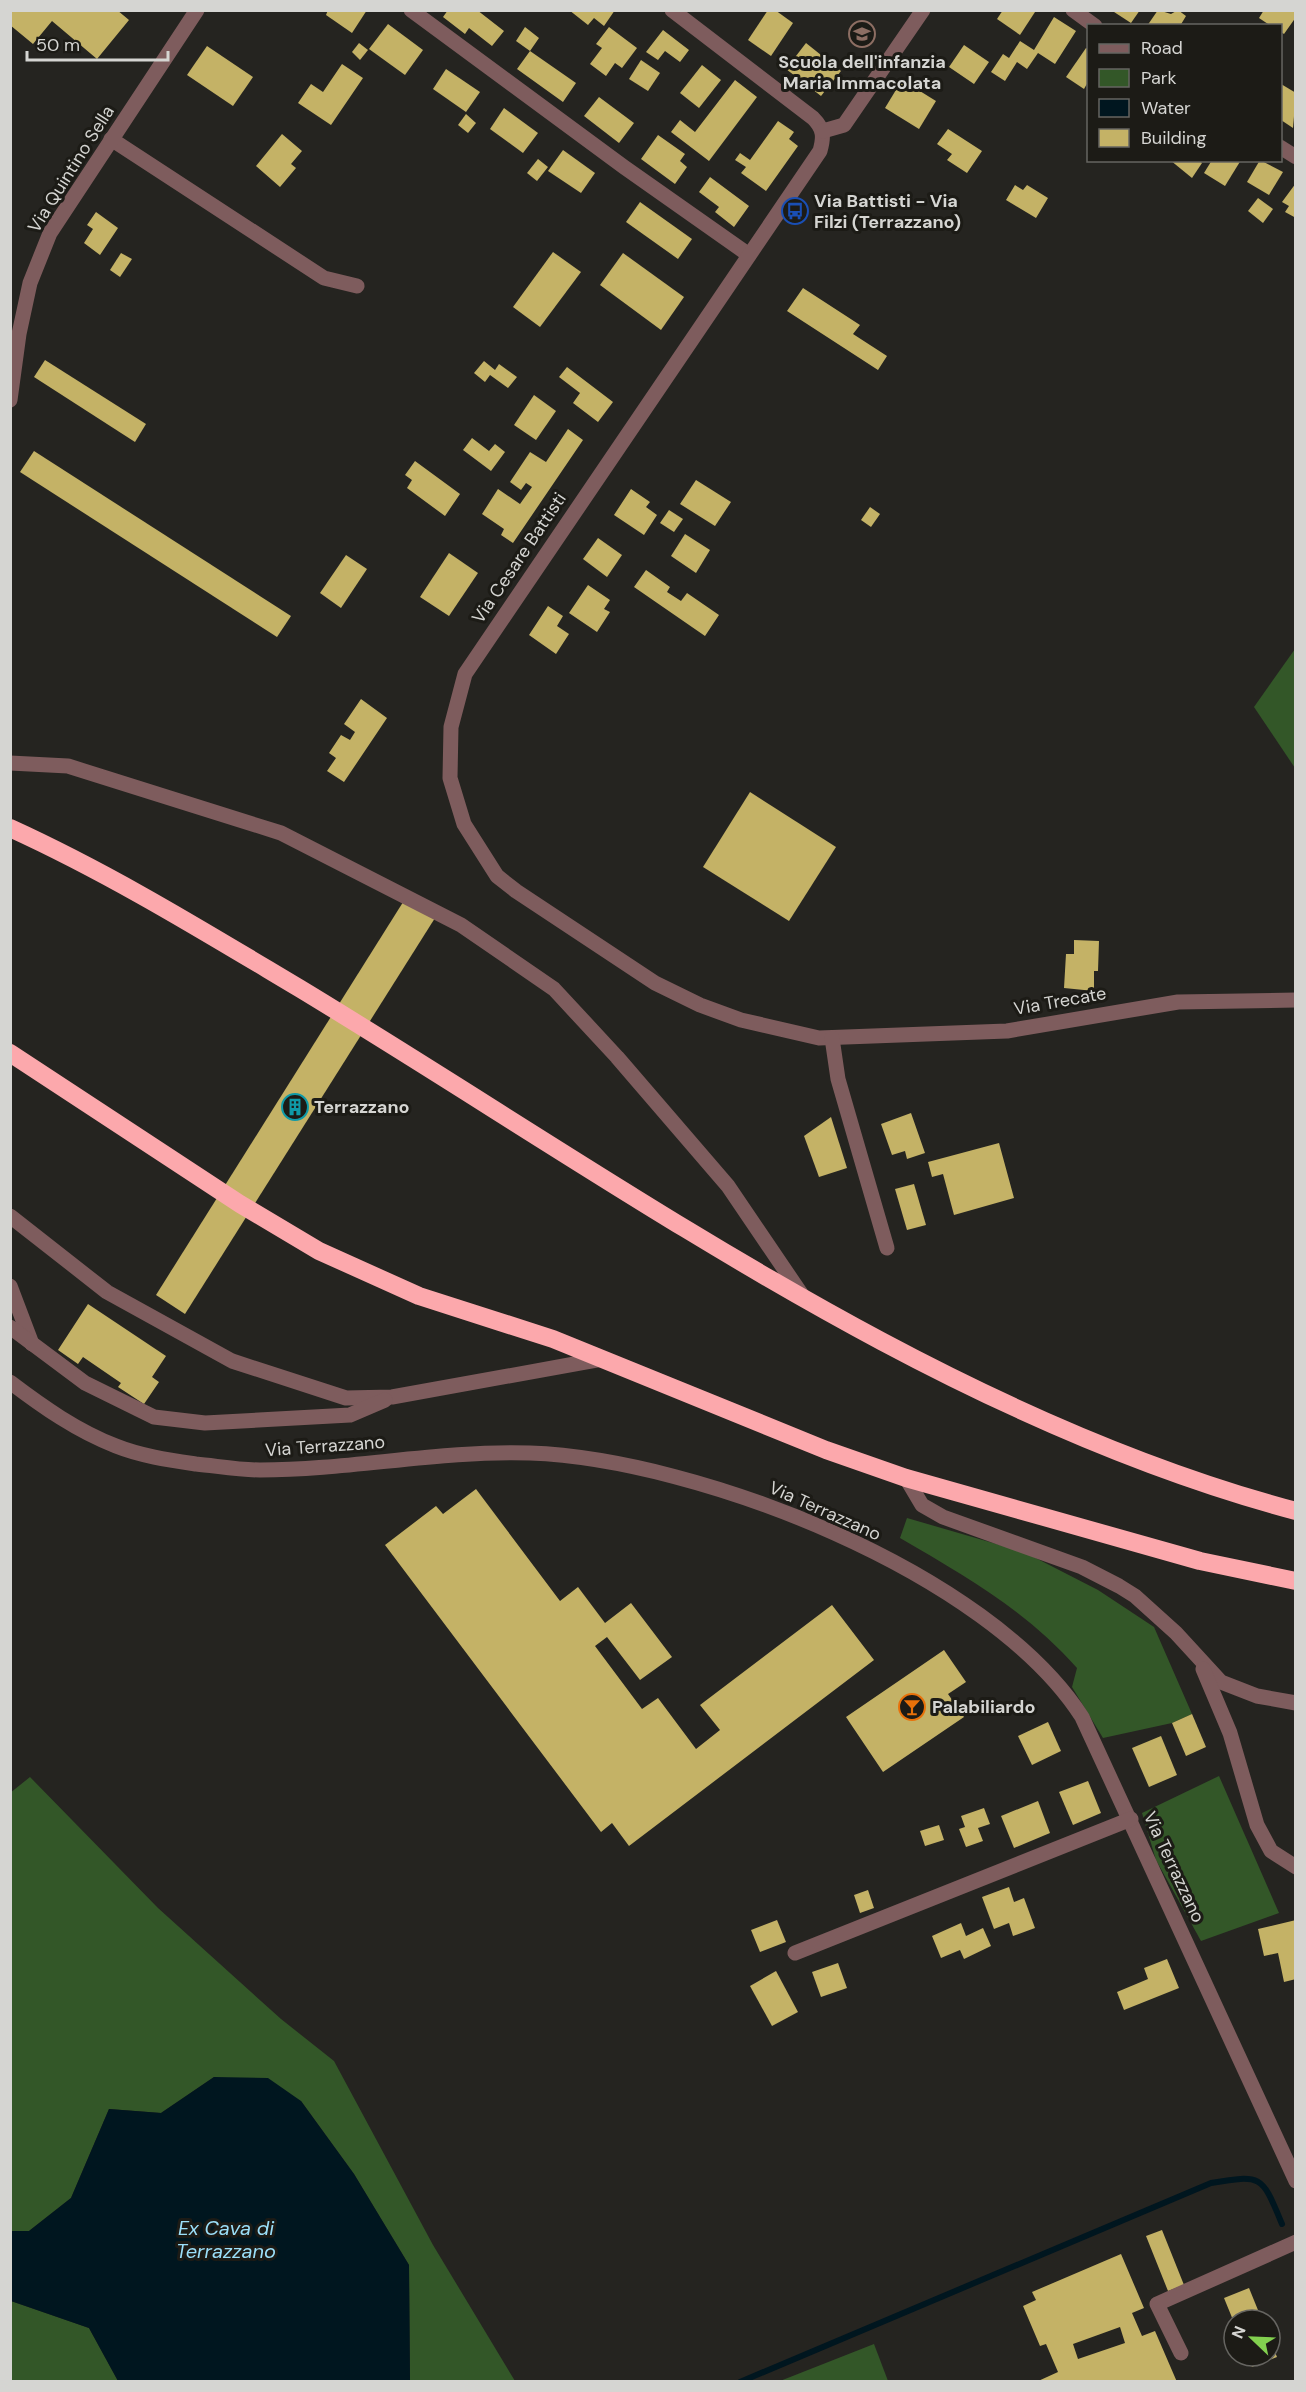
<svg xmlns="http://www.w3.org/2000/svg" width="1306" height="2392" font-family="'DM Sans',sans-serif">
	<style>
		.green { fill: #335728 }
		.water { fill: #00161f }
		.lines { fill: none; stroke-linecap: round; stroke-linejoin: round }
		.stream { stroke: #00161f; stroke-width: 6 }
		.building { fill: #c4b266; fill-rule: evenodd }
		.minor { stroke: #7e5c5d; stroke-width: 15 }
		.highway { stroke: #fca8ac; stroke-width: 18 }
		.labels { text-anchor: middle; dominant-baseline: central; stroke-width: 6; stroke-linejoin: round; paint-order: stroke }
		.poi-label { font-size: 18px; font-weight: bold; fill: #d5d5d2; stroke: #1c1b16; text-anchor: start }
		.street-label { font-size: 18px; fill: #d5d5d2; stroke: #1c1b16 }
		.water-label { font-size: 20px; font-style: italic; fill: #9bdff9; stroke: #1c1b16 }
	</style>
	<rect width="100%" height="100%" fill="#252420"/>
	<g class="green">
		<path d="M1295 649V768L1254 707Z"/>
		<path d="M907 1518 1024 1552 1098 1590 1154 1627 1192 1714 1172 1723 1103 1738 1072 1687 1077 1668C1025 1610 967 1577 900 1538Z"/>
		<path d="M1219 1776 1279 1913 1201 1941 1156 1860 1142 1813Z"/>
		<path d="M30 1777 158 1908 281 2019 334 2061 433 2245 515 2381H410L409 2265 354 2174 301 2101 214 2077 161 2113 109 2109 71 2198 29 2231H11L10 1793Z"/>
		<path d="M11 2301 89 2328 118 2381 11 2382Z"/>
		<path d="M874 2344 888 2381H780Z"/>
	</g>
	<path class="water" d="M214 2077 268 2078 301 2101 354 2174 409 2265 410 2381H118L89 2328 11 2301V2231H29L71 2198 109 2109 161 2113Z"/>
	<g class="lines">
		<path class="stream" d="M740 2382 1211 2183C1263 2174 1262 2176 1282 2224"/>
	</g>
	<g class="building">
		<path d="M10 10H117L129 20 97 59 52 21 33 44 10 25Z"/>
		<path d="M328 10H367L352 33 326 15Z"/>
		<path d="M448 10H477L504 31 492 46 469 28 465 34 443 17Z"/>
		<path d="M569 10H615L604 26 594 18 588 25Z"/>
		<path d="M768 10H775L793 23 771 56 748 40Z"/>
		<path d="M1003 10H1033L1035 12 1020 35 997 19Z"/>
		<path d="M1111 10H1140L1131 23Z"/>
		<path d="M1158 10 1171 14 1178 10 1186 16 1180 26H1147Z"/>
		<path d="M1264 10H1296V17L1284 34 1281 32V26H1271L1259 18Z"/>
		<path d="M1054 17 1076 31 1055 64 1038 53 1027 69 1017 62 1005 81 991 72 1003 54 1009 58 1020 41 1034 50Z"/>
		<path d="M388 24 423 50 405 75 369 49Z"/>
		<path d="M525 27 539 38 530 51 576 83 563 102 517 69 530 51 516 41Z"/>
		<path d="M609 27 637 48 622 68 615 63 606 76 590 64 602 48 596 44Z"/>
		<path d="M663 30 689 50 680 62 665 51 658 60 646 52Z"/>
		<path d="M359 43 368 50 360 60 352 52Z"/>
		<path d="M806 43 841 71 821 96 786 69Z"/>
		<path d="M964 45 989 62 974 84 949 67Z"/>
		<path d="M207 46 253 77 233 106 187 75Z"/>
		<path d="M1086 48 1088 49V82L1084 89 1066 77Z"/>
		<path d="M641 60 660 73 648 91 629 79Z"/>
		<path d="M342 64 363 78 331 125 298 103 311 84 323 92Z"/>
		<path d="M702 65 721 80 699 108 680 93Z"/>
		<path d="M446 69 480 92 466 112 433 89Z"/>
		<path d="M735 80 757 97 709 161 671 132 680 120 695 132Z"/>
		<path d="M902 80 936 101 919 129 885 108Z"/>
		<path d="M1281 84 1296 93 1293 128 1281 120Z"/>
		<path d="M599 97 634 123 619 143 584 116Z"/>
		<path d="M504 108 538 133 523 153 490 129Z"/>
		<path d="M466 114 476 123 468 133 458 125Z"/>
		<path d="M778 121 794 132 789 139 798 146 766 191 741 173 746 167 735 160 740 153 750 160Z"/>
		<path d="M948 129 982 151 967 173 947 160 952 154 937 144Z"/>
		<path d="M282 134 302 151 291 164 296 168 280 187 256 166Z"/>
		<path d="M658 135 685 154 680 161 687 167 675 184 641 159Z"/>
		<path d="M563 150 595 173 581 193 548 171Z"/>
		<path d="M538 159 548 167 537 181 527 173Z"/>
		<path d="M1170 160H1199L1202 163 1192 178Z"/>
		<path d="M1212 160H1241L1225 186 1204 173Z"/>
		<path d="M1260 160 1283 172 1269 195 1247 182Z"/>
		<path d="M710 177 749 206 734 227 715 212 719 207 699 192Z"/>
		<path d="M1296 183V218L1285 212 1289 206 1282 202Z"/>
		<path d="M1015 185 1023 190 1027 185 1048 198 1036 218 1006 200Z"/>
		<path d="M1258 198 1273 209 1263 223 1248 211Z"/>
		<path d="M640 202 692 239 678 259 626 222Z"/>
		<path d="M96 212 118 228 100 255 84 243 93 229 87 225Z"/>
		<path d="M553 252 581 272 540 327 513 307Z"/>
		<path d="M121 253 132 259 120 277 110 270Z"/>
		<path d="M623 253 684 297 661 330 600 285Z"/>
		<path d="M803 288 860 325 853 334 887 356 878 370 787 311Z"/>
		<path d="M45 360 146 424 135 442 34 377Z"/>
		<path d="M484 361 495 370 499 364 517 377 508 388 490 375 485 382 474 373Z"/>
		<path d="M567 367 613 402 598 422 573 403 580 393 559 377Z"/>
		<path d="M534 395 556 411 536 440 514 425Z"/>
		<path d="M568 429 583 440 513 543 501 535 504 529 482 514 498 489 520 504 532 487 526 483 521 490 510 482 530 452 546 462Z"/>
		<path d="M472 438 489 451 495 444 505 452 491 471 463 450Z"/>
		<path d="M34 451 291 616 277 637 20 472Z"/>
		<path d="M415 461 460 494 445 516 407 488 412 480 405 475Z"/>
		<path d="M696 480 731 502 715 526 680 504Z"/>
		<path d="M631 489 650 502 646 507 657 515 644 535 614 515Z"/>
		<path d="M870 507 880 514 871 527 861 520Z"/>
		<path d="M669 510 683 519 674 532 660 523Z"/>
		<path d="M685 534 710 550 696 573 671 556Z"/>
		<path d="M598 538 622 555 607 577 583 559Z"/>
		<path d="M449 553 478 573 449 616 420 597Z"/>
		<path d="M346 555 367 569 341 608 320 593Z"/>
		<path d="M646 570 670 587 667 592 681 601 687 593 719 615 705 636 634 587Z"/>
		<path d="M588 585 610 600 604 609 610 612 597 632 569 613Z"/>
		<path d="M548 606 563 616 557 626 569 634 556 654 529 635Z"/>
		<path d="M361 699 387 718 344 782 327 771 336 758 329 753 341 735 350 740 355 732 344 724Z"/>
		<path d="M750 792 836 847 789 921 703 867Z"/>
		<path d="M405 899 435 918 185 1314 156 1295Z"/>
		<path d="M1074 940 1099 941 1098 971H1094V991L1064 988 1066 954H1074Z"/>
		<path d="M911 1113 925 1153 907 1159 905 1151 892 1155 881 1124Z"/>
		<path d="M831 1117 847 1168 819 1177 804 1136Z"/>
		<path d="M999 1143 1014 1198 954 1215 943 1174 932 1177 928 1162Z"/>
		<path d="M914 1184 926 1225 907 1230 895 1189Z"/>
		<path d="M88 1304 166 1356 152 1377 159 1382 144 1404 118 1387 121 1383 83 1357 78 1364 58 1350Z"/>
		<path d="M476 1489 560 1601 578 1587 605 1623 631 1603 672 1657 640 1680 607 1637 595 1646 642 1709 658 1698 696 1749 720 1730 700 1705 832 1605 874 1660 629 1846 612 1823 601 1832 385 1545 436 1506 443 1514Z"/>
		<path d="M944 1650 966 1682 948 1694 964 1717 883 1772 846 1717Z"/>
		<path d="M1192 1714 1206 1747 1186 1756 1172 1723Z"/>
		<path d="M1048 1722 1061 1751 1032 1765 1018 1736Z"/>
		<path d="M1161 1736 1177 1775 1149 1787 1132 1748Z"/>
		<path d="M1088 1781 1101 1813 1073 1825 1059 1792Z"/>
		<path d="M1038 1801 1050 1833 1014 1848 1001 1816Z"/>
		<path d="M984 1808 990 1824 978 1828 983 1841 966 1847 959 1829 965 1827 961 1816Z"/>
		<path d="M939 1825 944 1840 925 1846 920 1831Z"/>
		<path d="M1009 1887 1014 1902 1024 1898 1035 1928 1013 1936 1009 1923 994 1929 982 1897Z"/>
		<path d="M868 1890 874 1908 860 1913 854 1895Z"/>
		<path d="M777 1920 786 1942 760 1952 751 1930Z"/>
		<path d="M1296 1920V1979L1284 1982 1278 1953 1264 1956 1258 1929Z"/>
		<path d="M961 1923 966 1936 983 1928 991 1946 964 1959 960 1950 941 1958 932 1936Z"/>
		<path d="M1167 1959 1179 1988 1124 2010 1117 1992 1148 1979 1144 1968Z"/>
		<path d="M838 1963 847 1988 821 1997 812 1972Z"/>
		<path d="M776 1971 798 2012 772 2026 750 1986Z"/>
		<path d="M1162 2230 1184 2285 1168 2291 1146 2236Z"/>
		<path d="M1121 2254 1144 2308 1132 2313 1142 2336 1155 2331 1177 2382H1036L1058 2372 1046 2344 1040 2346 1023 2306 1036 2300 1032 2292ZM1120 2327 1125 2343 1078 2359 1073 2344Z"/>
		<path d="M1249 2288 1262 2320H1233L1224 2298Z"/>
		<path d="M1270 2340 1277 2357 1252 2367 1247 2356H1270Z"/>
	</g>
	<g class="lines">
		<g class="minor">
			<path d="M411 10 624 167 749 255"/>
			<path d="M672 10 813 118C824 129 824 137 820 151L465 674 451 727 450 778 464 824 497 876 516 891 655 983 700 1005 741 1020 819 1038 1007 1031 1178 1002 1296 1000"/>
			<path d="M1073 10 1095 26"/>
			<path d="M823 131 844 125 923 10"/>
			<path d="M111 139 324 278 357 286"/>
			<path d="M1280 147 1296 157"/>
			<path d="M10 400 19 334 30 283 50 233 197 10"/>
			<path d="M10 763 68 766 281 833 461 925 554 989 617 1057 728 1186 804 1298"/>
			<path d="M832 1038 838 1079 887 1248"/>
			<path d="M10 1216 107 1292 232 1361 346 1398 392 1397 602 1359"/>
			<path d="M10 1286 32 1344"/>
			<path d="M10 1327 85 1383 154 1417 205 1423 350 1415 385 1400"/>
			<path d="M10 1382C43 1407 77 1431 116 1446 141 1456 169 1460 196 1464 217 1466 239 1470 260 1470 350 1470 440 1450 530 1453 698 1459 989 1572 1082 1717L1296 2181"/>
			<path d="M906 1478 922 1505 943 1517 1082 1567 1119 1586 1135 1596 1176 1633 1221 1682 1257 1696 1296 1703"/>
			<path d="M1203 1669 1230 1733 1257 1825 1271 1851 1296 1867"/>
			<path d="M795 1953 1131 1819"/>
			<path d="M1181 2353 1157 2304 1296 2242"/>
		</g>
		<g class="highway">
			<path d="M10 828C111 874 205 932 299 988 615 1179 935 1415 1296 1511"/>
			<path d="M10 1053 240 1204 319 1251 419 1296 553 1339 826 1450 906 1478 1200 1561 1296 1581"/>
		</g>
	</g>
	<defs>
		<symbol id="school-ring" viewBox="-11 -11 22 22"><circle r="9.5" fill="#1c1b16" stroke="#8d6e63" stroke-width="1.5"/><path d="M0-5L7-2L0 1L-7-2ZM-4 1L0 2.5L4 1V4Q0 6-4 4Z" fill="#8d6e63"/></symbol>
		<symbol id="bus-ring" viewBox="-11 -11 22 22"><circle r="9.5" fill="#1c1b16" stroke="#1a4fb4" stroke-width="1.5"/><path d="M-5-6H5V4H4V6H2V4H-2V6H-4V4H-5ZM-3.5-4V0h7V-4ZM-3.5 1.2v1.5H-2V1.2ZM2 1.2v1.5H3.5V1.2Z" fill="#1a4fb4"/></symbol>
		<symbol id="building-ring" viewBox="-11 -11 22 22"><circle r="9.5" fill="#1c1b16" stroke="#0f9aa8" stroke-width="1.5"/><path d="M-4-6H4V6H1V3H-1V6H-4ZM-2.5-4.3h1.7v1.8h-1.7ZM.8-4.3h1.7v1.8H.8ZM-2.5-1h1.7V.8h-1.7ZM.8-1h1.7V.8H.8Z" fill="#0f9aa8"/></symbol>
		<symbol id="bar-ring" viewBox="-11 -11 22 22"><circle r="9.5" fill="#1c1b16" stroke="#e8710a" stroke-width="1.5"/><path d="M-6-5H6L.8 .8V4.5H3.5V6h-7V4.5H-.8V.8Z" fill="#e8710a"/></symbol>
	</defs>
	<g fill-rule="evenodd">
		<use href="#school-ring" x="847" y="19" width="30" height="30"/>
		<use href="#bus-ring" x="780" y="196" width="30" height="30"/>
		<use href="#building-ring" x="280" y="1092" width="30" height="30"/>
		<use href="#bar-ring" x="897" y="1692" width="30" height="30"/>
	</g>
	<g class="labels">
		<g class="poi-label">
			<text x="862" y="62" text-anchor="middle">Scuola dell'infanzia<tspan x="862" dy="21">Maria Immacolata</tspan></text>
			<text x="814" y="201">Via Battisti - Via<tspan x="814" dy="21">Filzi (Terrazzano)</tspan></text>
			<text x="314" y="1107">Terrazzano</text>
			<text x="932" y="1707">Palabiliardo</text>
		</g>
		<g class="street-label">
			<text transform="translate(71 169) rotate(-58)">Via Quintino Sella</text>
			<text transform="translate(519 558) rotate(-56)">Via Cesare Battisti</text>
			<text transform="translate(1060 1001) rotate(-10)">Via Trecate</text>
			<text transform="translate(325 1446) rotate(-4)">Via Terrazzano</text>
			<text transform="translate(825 1511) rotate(24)">Via Terrazzano</text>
			<text transform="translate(1174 1867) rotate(65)">Via Terrazzano</text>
		</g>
		<g class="water-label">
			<text x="226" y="2228">Ex Cava di<tspan x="226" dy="23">Terrazzano</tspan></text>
		</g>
	</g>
	<rect width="1306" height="2392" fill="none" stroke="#d5d5d2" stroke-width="24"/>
	<rect x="1087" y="24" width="195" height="138" fill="#1c1b16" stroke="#666561" stroke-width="1.5"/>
	<rect x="1099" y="44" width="30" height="9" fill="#7e5c5d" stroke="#666561" stroke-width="1.5"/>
	<text x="1141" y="54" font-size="18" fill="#d5d5d2">Road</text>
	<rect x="1099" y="69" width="30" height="18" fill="#335728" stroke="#666561" stroke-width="1.5"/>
	<text x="1141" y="84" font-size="18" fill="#d5d5d2">Park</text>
	<rect x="1099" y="99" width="30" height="18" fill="#00161f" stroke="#666561" stroke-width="1.5"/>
	<text x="1141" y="114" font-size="18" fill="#d5d5d2">Water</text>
	<rect x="1099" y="129" width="30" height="18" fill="#c4b266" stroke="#666561" stroke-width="1.5"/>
	<text x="1141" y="144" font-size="18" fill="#d5d5d2">Building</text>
	<g transform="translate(1252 2338) rotate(293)"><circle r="28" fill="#1c1b16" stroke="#666561" stroke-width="1.5"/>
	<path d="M0-4.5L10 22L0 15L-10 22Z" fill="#82d04f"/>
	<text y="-9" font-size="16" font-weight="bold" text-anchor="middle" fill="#d5d5d2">N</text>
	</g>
	<path d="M27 51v9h141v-9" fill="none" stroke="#d5d5d2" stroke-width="3"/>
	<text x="36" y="51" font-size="18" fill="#d5d5d2" stroke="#1c1b16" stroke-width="4.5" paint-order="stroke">50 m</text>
</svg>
